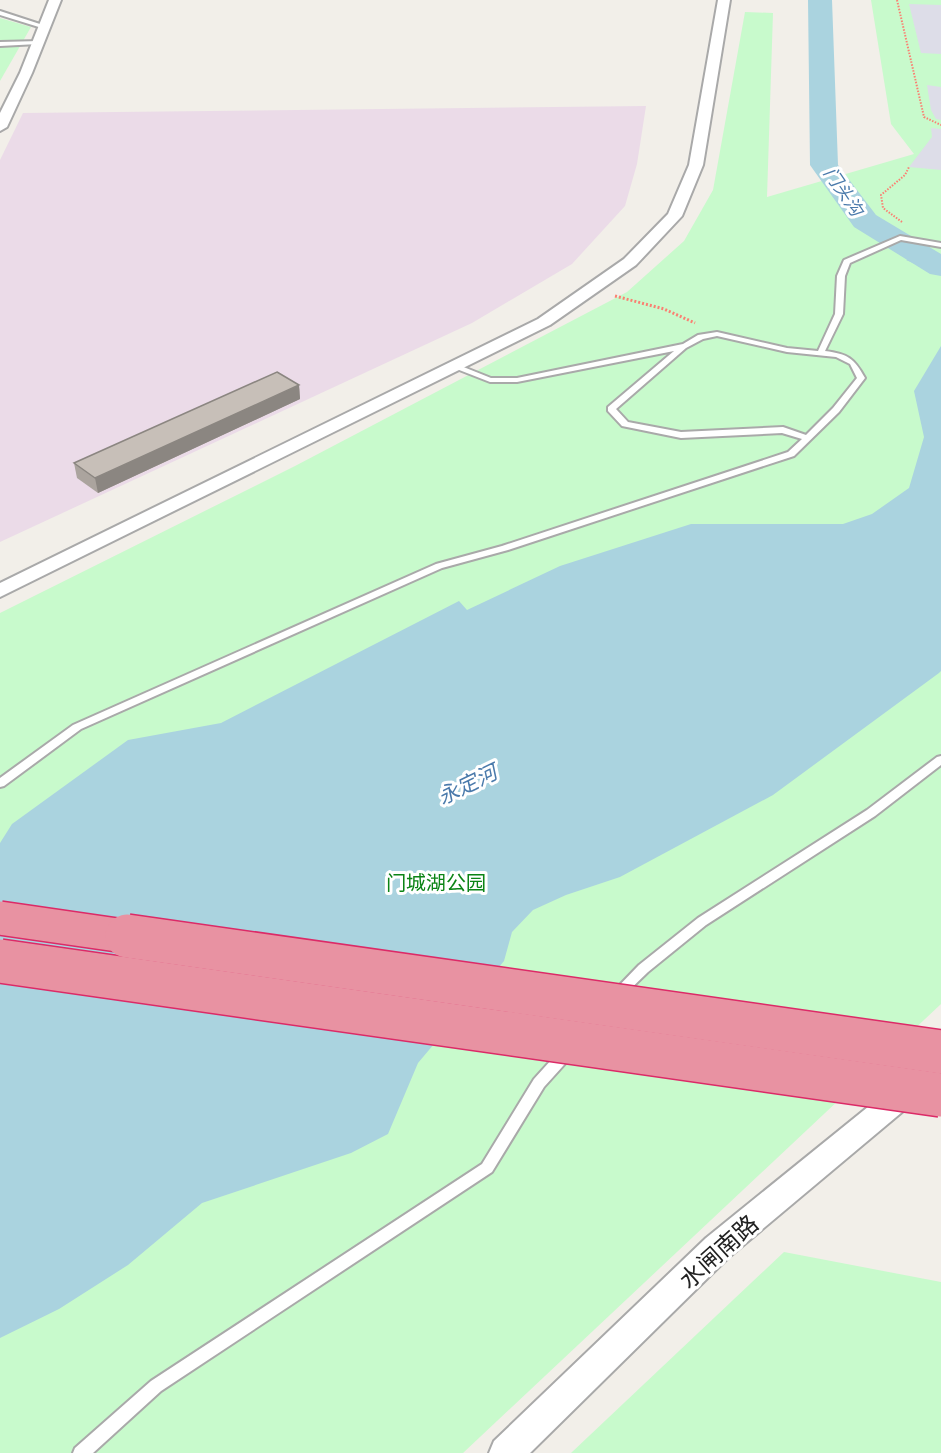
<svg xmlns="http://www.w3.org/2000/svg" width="941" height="1453" font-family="Manrope,'Noto Sans SC',sans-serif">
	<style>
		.industrial { fill: #ebdbe8 }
		.park { fill: #c8facc }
		.plaza { fill: #dddde8 }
		.water { fill: #aad3df }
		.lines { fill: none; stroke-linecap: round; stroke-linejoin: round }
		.river { fill: #aad3df; fill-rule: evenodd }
		.service-casing { stroke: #a9a9a9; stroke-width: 4 }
		.minor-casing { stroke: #a9a9a9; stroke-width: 4 }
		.path-far1 { stroke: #fa8072; stroke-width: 2; stroke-dasharray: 1.5 1.5; stroke-linecap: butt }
		.path { stroke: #fa8072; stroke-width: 3; stroke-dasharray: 2 2; stroke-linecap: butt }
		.service { fill: #fff; fill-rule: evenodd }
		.minor { fill: #fff; fill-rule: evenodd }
		.motorway-bridge-far1-casing { stroke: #dc2a67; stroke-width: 36; stroke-linecap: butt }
		.motorway-bridge-casing { stroke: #dc2a67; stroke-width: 46; stroke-linecap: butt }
		.motorway-bridge-far1 { stroke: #e892a2; stroke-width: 33 }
		.motorway-bridge { stroke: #e892a2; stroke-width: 43 }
		.wall { fill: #aba49e }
		.shaded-wall { fill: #8b8681 }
		.building { fill: #c7bfb8; stroke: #8b8681; stroke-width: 1.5 }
		.labels { text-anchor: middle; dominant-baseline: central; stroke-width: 6; stroke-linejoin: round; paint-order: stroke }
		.far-water-label { font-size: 18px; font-style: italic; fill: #4a7aab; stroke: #fff }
		.park-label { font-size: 20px; fill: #0c8416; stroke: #fff }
		.water-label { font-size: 21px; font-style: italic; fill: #4a7aab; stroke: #fff }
		.near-street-label { font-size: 24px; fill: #222; stroke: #fff }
	</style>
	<rect width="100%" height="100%" fill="#f2efe9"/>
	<path class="industrial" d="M646 106 637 164 625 206 572 264 472 323 0 542V160L23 113Z"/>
	<g class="park">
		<path d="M871 0H941V257L933 253 941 260V1004L463 1453H0V613L295 466 627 292 684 241 713 190 745 12 773 13 767 197 914 154 891 124Z"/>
		<path d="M0 18 31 27 0 81Z"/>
		<path d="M784 1252 941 1282V1453H571Z"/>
	</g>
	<g class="plaza">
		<path d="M909 4 941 5V54L921 53Z"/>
		<path d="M927 85 941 87V120L936 119 931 110Z"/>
		<path d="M931 128 941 129V170L909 167 932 137Z"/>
	</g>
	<g class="water">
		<path d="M929 251 941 257V275L906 260Z"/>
		<path d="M941 346V671L939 673 773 795 620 877 566 895 533 910 512 932 504 961 418 1063 388 1134 351 1153 202 1203 128 1265 59 1309 0 1338V843L12 824 128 740 221 723 459 601 467 610 560 566 691 524H843L872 514 909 488 924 437 914 391Z"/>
	</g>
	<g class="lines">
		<path class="river" d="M808 0H832L838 165 876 215 941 254V276L930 274 854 227 810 165Z"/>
		<defs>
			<g id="service">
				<path d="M0 11 46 26 47 27 42 28 0 15Z"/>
				<path d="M40 41 41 42 38 44 0 46V42Z"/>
				<path d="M900 236 941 243V247L901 240 850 263 845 276 843 314 825 351C848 354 854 358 865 378L839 412 794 456 508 550 442 568 81 729 4 786 0 787V778L73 725 436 564 502 546 788 452 802 439 782 433 681 438 622 426 608 411V407L674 351 517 382H490L449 366 453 364H456L491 378H517L683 344 698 335 717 332 787 348 818 351 835 314 837 276 844 260ZM717 336 787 352 836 357 850 364 857 378 833 408 806 435 783 427 681 432 628 422 616 409 686 348 703 339Z"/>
				<path d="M941 756V765L875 816 706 925 648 972 621 998 617 1000 613 998 611 995 613 992 639 965 698 918 867 810 937 757Z"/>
				<path d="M567 1047 572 1048 573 1052 572 1056 544 1087 492 1172 161 1391 93 1453H73L75 1448 151 1381 482 1164 534 1079 562 1048Z"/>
			</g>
			<g id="minor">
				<path d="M49 0H61L32 73 7 127 0 131V113L20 73Z"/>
				<path d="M718 0H730L703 165 682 216 636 265 550 325 0 597V583L538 319 624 259 668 214 689 165Z"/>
				<path d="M910 1077 920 1081 924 1089 920 1097 728 1258 530 1453H489L494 1441 706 1238 900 1081Z"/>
			</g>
		</defs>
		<use href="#service" class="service-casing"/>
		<use href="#minor" class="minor-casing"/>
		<g class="path-far1">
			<path d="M897 0 924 117 941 125"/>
			<path d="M902 222 883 208 881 195 905 175 909 167"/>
		</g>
		<path class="path" d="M615 296 664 309 695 323"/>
		<use href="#service" class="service"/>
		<use href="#minor" class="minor"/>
		<defs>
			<path id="motorway-bridge-far1" d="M0 918 138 938"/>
			<g id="motorway-bridge">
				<path d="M127 936 941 1052"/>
				<path d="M0 961 941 1095"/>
			</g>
		</defs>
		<use href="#motorway-bridge-far1" class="motorway-bridge-far1-casing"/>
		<use href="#motorway-bridge" class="motorway-bridge-casing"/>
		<use href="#motorway-bridge-far1" class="motorway-bridge-far1"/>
		<use href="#motorway-bridge" class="motorway-bridge"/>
	</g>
	<path class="wall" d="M299 385 300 399 98 493 77 478 74 463Z"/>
	<path class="shaded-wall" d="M299 385 300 399 98 493 95 478Z"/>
	<path class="building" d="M277 372 299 385 95 478 74 463Z"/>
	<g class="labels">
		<g class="far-water-label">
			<text transform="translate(844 191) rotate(56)">门头沟</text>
		</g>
		<g class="park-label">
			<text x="436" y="882">门城湖公园</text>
		</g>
		<g class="water-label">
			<text transform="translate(467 784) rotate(-26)">永定河</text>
		</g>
		<g class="near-street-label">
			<text transform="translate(718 1251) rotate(-42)">水闸南路</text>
		</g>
	</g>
</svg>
